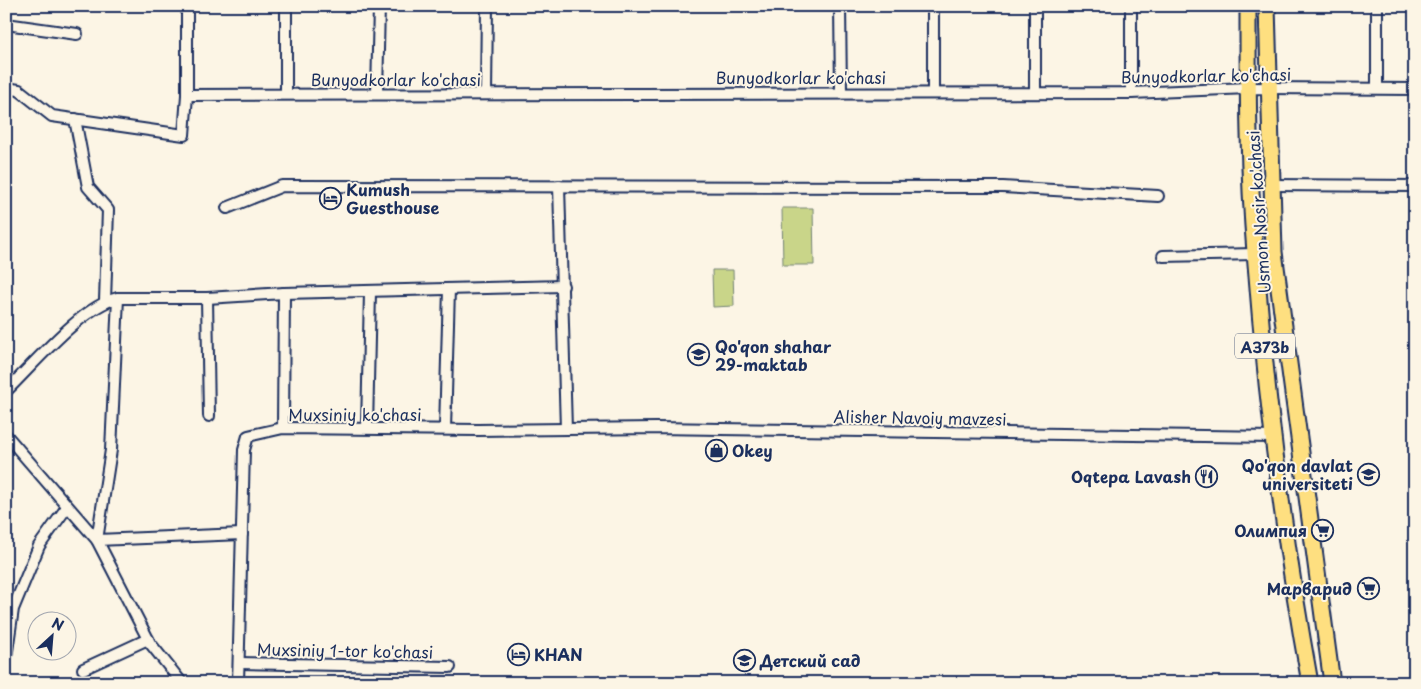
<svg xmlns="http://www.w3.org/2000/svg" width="1421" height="689" font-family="'Playpen Sans',sans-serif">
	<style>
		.green { fill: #c9d589; stroke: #728274 }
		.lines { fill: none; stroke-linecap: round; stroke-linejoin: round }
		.minor-casing { stroke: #1b2f5e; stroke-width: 14 }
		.highway-casing { stroke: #1b2f5e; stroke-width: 19 }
		.minor { stroke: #fcf5e5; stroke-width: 10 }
		.highway { stroke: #fedf80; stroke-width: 15 }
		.labels { text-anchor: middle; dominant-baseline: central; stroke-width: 4; stroke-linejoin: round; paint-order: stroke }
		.shield { fill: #fcf5e5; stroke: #5e6a86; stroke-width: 1 }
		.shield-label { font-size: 15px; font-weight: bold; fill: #1b2f5e }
		.street-label { font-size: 16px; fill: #1b2f5e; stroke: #fcf5e5 }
		.poi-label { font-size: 16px; font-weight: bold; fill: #1b2f5e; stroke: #fcf5e5; text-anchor: start }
	</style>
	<rect width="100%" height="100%" fill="#fcf5e5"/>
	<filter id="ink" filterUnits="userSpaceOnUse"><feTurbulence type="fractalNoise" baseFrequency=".02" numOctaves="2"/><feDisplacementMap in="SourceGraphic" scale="10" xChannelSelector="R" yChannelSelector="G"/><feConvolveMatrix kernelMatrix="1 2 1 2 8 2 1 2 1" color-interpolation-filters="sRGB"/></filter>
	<g filter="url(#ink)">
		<g class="green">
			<path d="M782 208H813L814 265H783Z"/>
			<path d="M712 270H733L734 306 713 307Z"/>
		</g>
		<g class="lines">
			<defs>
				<g id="minor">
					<path d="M286 6V94"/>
					<path d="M840 6 841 92"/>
					<path d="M1131 6V93"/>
					<path d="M6 24 77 34"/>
					<path d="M6 88 19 90 52 116 184 135 187 95V6"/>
					<path d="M1377 88V6"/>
					<path d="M933 92V6"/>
					<path d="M1035 92V6"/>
					<path d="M377 94 379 6"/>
					<path d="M486 94 487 6"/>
					<path d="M187 95 1131 93 1248 88 1415 89"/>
					<path d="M75 119 88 187 108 210 105 301"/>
					<path d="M1271 185 1415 186"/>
					<path d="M559 186 566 429"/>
					<path d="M227 208 282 186 1003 187 1158 196"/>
					<path d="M1163 256 1255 254"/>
					<path d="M118 298 111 450 97 540 242 534"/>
					<path d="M207 298 209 416"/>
					<path d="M6 391C34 364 82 306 118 298H207L284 293 563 286"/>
					<path d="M283 428 284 293"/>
					<path d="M367 428 370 292"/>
					<path d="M445 429 449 289"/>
					<path d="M6 435 97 540 150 643 182 683"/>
					<path d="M6 658 13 609 39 546 67 507"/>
					<path d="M240 663 450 667"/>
					<path d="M83 669 148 639"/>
					<path d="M238 683 244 450 248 436 283 428 478 430 656 428 1274 437"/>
				</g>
				<g id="highway">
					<path d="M1248 6C1248 88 1248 170 1255 252 1266 396 1284 541 1310 683"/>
					<path d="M1267 6 1274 252 1332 683"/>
				</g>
			</defs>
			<use href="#minor" class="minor-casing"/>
			<use href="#highway" class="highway-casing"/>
			<use href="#minor" class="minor"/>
			<use href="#highway" class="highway"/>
		</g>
	</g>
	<defs>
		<symbol id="hotel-ring" viewBox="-11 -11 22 22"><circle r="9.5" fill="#fcf5e5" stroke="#1b2f5e" stroke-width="1.5"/><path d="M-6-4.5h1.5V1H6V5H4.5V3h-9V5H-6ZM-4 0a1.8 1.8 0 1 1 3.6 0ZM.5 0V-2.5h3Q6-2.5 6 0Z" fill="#1b2f5e"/></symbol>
		<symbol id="school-ring" viewBox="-11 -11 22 22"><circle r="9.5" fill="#fcf5e5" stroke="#1b2f5e" stroke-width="1.5"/><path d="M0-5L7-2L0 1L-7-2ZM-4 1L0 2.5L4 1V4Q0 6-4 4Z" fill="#1b2f5e"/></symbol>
		<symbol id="shop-ring" viewBox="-11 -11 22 22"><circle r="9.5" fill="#fcf5e5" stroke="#1b2f5e" stroke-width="1.5"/><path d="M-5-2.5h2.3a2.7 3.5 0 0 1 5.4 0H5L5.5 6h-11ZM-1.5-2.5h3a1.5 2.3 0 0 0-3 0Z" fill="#1b2f5e"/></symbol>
		<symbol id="university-ring" viewBox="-11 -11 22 22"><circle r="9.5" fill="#fcf5e5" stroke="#1b2f5e" stroke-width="1.5"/><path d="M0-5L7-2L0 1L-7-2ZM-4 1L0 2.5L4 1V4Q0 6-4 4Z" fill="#1b2f5e"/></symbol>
		<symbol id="restaurant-ring" viewBox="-11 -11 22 22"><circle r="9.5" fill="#fcf5e5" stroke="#1b2f5e" stroke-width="1.5"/><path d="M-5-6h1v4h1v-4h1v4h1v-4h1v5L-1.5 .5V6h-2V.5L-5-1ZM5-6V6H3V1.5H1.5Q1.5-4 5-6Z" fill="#1b2f5e"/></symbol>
		<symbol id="supermarket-ring" viewBox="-11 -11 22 22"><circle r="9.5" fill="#fcf5e5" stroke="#1b2f5e" stroke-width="1.5"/><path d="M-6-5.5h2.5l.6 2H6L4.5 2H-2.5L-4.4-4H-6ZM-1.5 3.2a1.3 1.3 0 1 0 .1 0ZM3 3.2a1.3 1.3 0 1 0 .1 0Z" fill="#1b2f5e"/></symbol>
	</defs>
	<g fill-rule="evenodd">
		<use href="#hotel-ring" x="318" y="186" width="25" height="25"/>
		<use href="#school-ring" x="686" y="342" width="25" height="25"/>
		<use href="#shop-ring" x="704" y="438" width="25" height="25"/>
		<use href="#university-ring" x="1356" y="462" width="25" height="25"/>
		<use href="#restaurant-ring" x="1194" y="464" width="25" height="25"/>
		<use href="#supermarket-ring" x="1310" y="518" width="25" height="25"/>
		<use href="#supermarket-ring" x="1356" y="576" width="25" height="25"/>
		<use href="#hotel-ring" x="506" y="642" width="25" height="25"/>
		<use href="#school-ring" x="732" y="648" width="25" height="25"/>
	</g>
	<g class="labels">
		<rect class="shield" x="1235" y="333.5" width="60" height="25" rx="4"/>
		<g class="shield-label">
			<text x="1265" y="346">A373b</text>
		</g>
		<g class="street-label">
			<text transform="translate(1206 75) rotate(-1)">Bunyodkorlar ko'chasi</text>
			<text x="801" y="77">Bunyodkorlar ko'chasi</text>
			<text x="396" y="79">Bunyodkorlar ko'chasi</text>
			<text transform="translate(1258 212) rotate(-94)">Usmon Nosir ko'chasi</text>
			<text x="355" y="414">Muxsiniy ko'chasi</text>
			<text transform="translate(920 417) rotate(1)">Alisher Navoiy mavzesi</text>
			<text transform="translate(345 650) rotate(1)">Muxsiniy 1-tor ko'chasi</text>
		</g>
		<g class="poi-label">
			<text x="346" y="189">Kumush<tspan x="346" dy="18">Guesthouse</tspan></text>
			<text x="715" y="346">Qo'qon shahar<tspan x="715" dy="18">29-maktab</tspan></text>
			<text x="732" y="450">Okey</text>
			<text x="1353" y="465" text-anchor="end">Qo'qon davlat<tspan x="1353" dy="18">universiteti</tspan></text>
			<text x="1191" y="476" text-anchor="end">Oqtepa Lavash</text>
			<text x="1307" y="530" text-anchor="end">Олимпия</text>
			<text x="1352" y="588" text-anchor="end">Марварид</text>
			<text x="534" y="654">KHAN</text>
			<text x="760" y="660">Детский сад</text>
		</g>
	</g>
	<rect width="1421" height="689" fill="none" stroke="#fcf5e5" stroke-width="25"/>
	<rect x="12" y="12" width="1396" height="664" fill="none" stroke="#1b2f5e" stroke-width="2" filter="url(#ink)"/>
	<g transform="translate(52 636) rotate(26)"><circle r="24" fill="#fcf5e5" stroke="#a2a6af"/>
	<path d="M0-4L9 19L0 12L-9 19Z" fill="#1b2f5e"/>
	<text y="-8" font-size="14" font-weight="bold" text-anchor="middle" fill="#1b2f5e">N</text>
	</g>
</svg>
